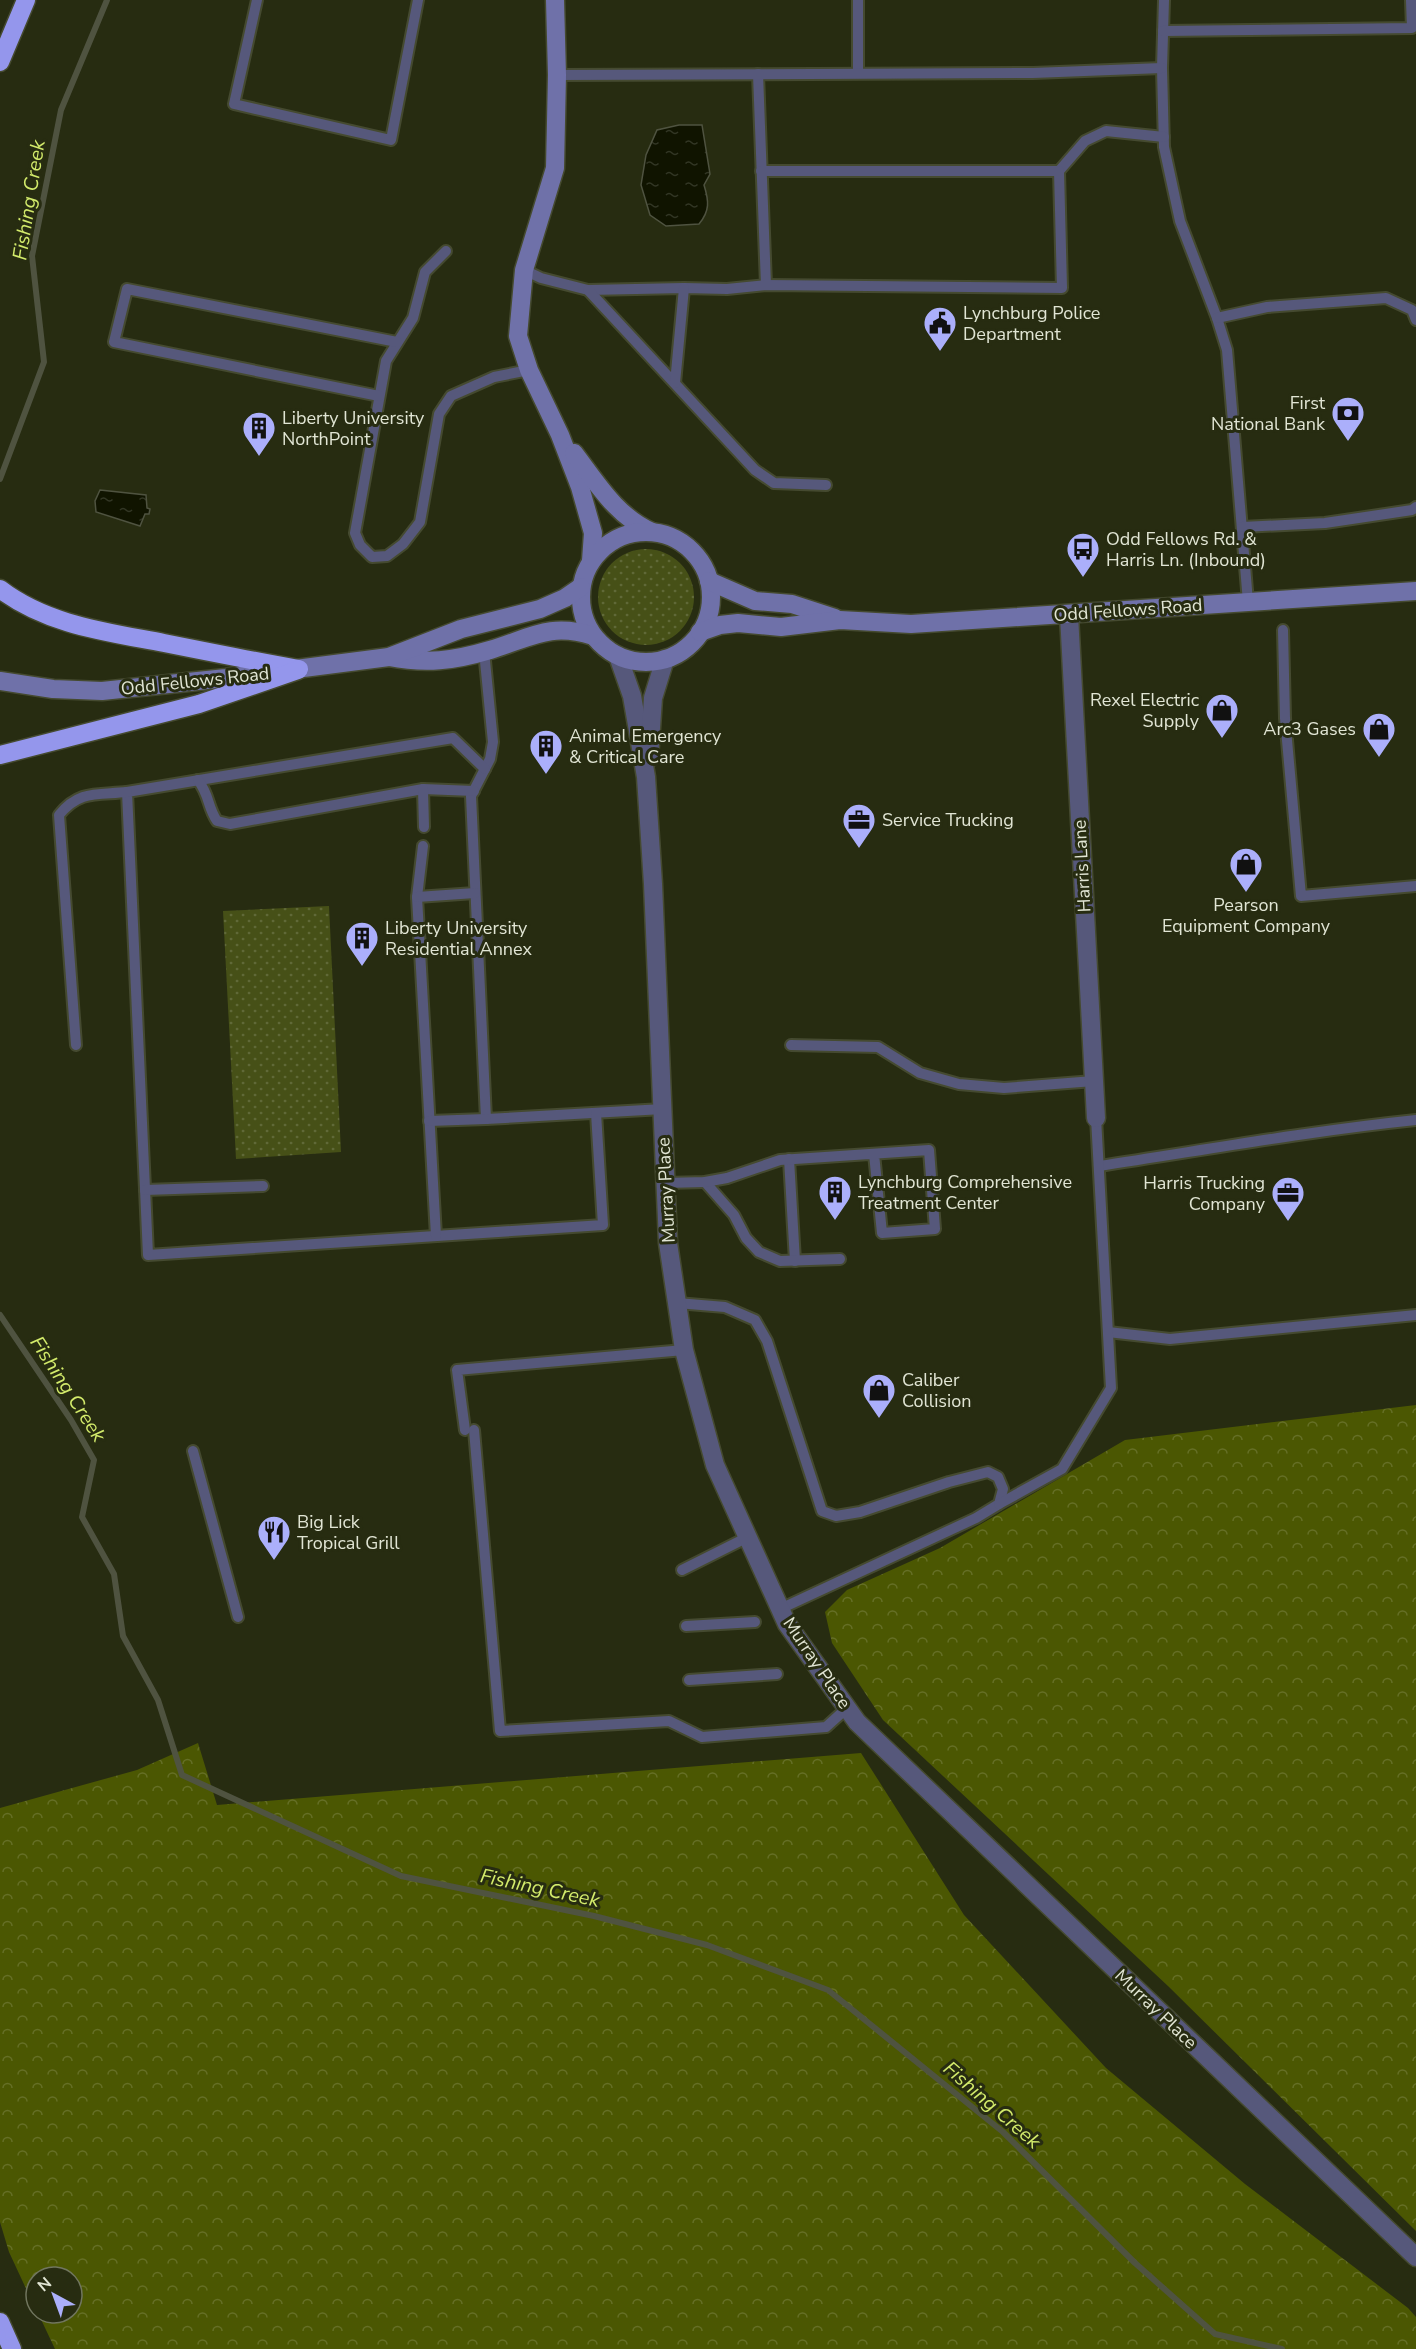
<svg xmlns="http://www.w3.org/2000/svg" width="1416" height="2349" font-family="'Nunito Sans',sans-serif">
	<style>
		.grass { fill: url(#grass-dots) }
		.forest { fill: url(#forest-crowns) }
		.water { fill: url(#water-ripples); stroke: #4f5340; stroke-width: 1.5 }
		.lines { fill: none; stroke-linecap: round; stroke-linejoin: round }
		.stream { stroke: #4f5340; stroke-width: 6 }
		.lane-casing { stroke: #454a30; stroke-width: 14 }
		.street-casing { stroke: #454a30; stroke-width: 21 }
		.secondary-casing { stroke: #454a30; stroke-width: 21 }
		.highway-casing { stroke: #454a30; stroke-width: 21 }
		.lane { stroke: #56587b; stroke-width: 10 }
		.street { stroke: #56587b; stroke-width: 18 }
		.secondary { stroke: #6f71a9; stroke-width: 18 }
		.highway { stroke: #9496ec; stroke-width: 18 }
		.labels { text-anchor: middle; dominant-baseline: central; stroke-width: 6; stroke-linejoin: round; paint-order: stroke }
		.poi-label { font-size: 18px; fill: #e1e5d4; stroke: #272c11; text-anchor: start }
		.street-label { font-size: 18px; fill: #e1e5d4; stroke: #272c11 }
		.water-label { font-size: 20px; font-style: italic; fill: #d3eb6b; stroke: #272c11 }
	</style>
	<defs>
		<pattern id="grass-dots" width="8" height="8" patternUnits="userSpaceOnUse" patternTransform="scale(1.5)"><rect width="8" height="8" fill="#465017"/><path d="M2 2h.1M6 6h.1" fill="none" stroke="#606938" stroke-width="1.8" stroke-linecap="round"/></pattern>
		<pattern id="forest-crowns" width="20" height="18" patternUnits="userSpaceOnUse" patternTransform="scale(1.5)"><rect width="20" height="18" fill="#4b5702"/><path d="M2 6a3 3 0 1 1 6 0M12 15a3 3 0 1 1 6 0" fill="none" stroke="#656f26"/></pattern>
		<pattern id="water-ripples" width="26" height="14" patternUnits="userSpaceOnUse" patternTransform="scale(1.5)"><rect width="26" height="14" fill="#101400"/><path d="M2 4q2-2 4 0t4 0M15 11q2-2 4 0t4 0" fill="none" stroke="#323624"/></pattern>
	</defs>
	<rect width="100%" height="100%" fill="#272c11"/>
	<g class="grass">
		<circle cx="646" cy="597" r="48"/>
		<path d="M329 906 341 1152 236 1159 223 911Z"/>
	</g>
	<g class="forest">
		<path d="M1416 1405V2231L1168 1986 883 1720 832 1643 825 1612 847 1590 940 1548 1125 1440Z"/>
		<path d="M198 1743 217 1805 861 1753 964 1915 1106 2068 1245 2184 1408 2308 1416 2317V2349H55L38 2313H72V2277H36V2310L9 2252 0 2222V1808L137 1770Z"/>
	</g>
	<g class="water">
		<path d="M679 125H702L710 174 704 185C709 201 710 211 699 224L666 226 650 215 641 185 646 155 657 130Z"/>
		<path d="M100 490 146 495 147 508 150 509 149 514H145L140 526 96 512 95 501Z"/>
	</g>
	<g class="lines">
		<g class="stream">
			<path d="M0 479 44 362 32 256 61 110 107 0"/>
			<path d="M0 1315 71 1420 94 1460 82 1517 114 1574 123 1636 158 1700 182 1775 401 1876 594 1916 707 1945 828 1990 1003 2132 1135 2263 1215 2334 1282 2349"/>
		</g>
		<defs>
			<g id="lane">
				<path d="M257 0 234 104 391 140 418 0"/>
				<path d="M858 0V73"/>
				<path d="M1164 0 1162 68 1164 147 1180 221 1217 318 1227 350 1248 602"/>
				<path d="M1163 31 1412 28 1411 0"/>
				<path d="M758 74 766 285"/>
				<path d="M557 75 1033 73 1162 68"/>
				<path d="M1059 171 1085 141 1106 131 1164 137"/>
				<path d="M446 251 425 272 413 318 386 361 355 533 360 545 372 557 387 556 403 544 420 522 439 414 451 396 494 377 529 370"/>
				<path d="M524 270 541 278 588 290 684 288 727 289 766 285 1062 288 1059 171H761"/>
				<path d="M588 290 755 470 774 483 826 485"/>
				<path d="M1217 318 1267 307 1386 298 1412 310 1416 320"/>
				<path d="M675 383 684 288"/>
				<path d="M379 396 114 342 127 289 397 342"/>
				<path d="M1242 527 1325 523 1412 510 1416 507"/>
				<path d="M1283 630 1285 718 1301 896 1416 886"/>
				<path d="M484 651 493 742 490 759 471 796 486 1119 663 1109"/>
				<path d="M485 769 453 738 127 792 148 1255 603 1225 596 1113"/>
				<path d="M198 780C210 796 207 806 217 821L230 824 423 789 474 791"/>
				<path d="M423 789 424 827"/>
				<path d="M423 846 417 897 436 1236"/>
				<path d="M417 897 475 893"/>
				<path d="M76 1045 59 815C79 790 97 795 127 792"/>
				<path d="M791 1045 878 1047 920 1073 959 1084 1004 1088 1094 1081"/>
				<path d="M429 1121 486 1119"/>
				<path d="M789 1159 795 1261"/>
				<path d="M1099 1166C1205 1150 1310 1131 1416 1120"/>
				<path d="M705 1182 734 1215 746 1238 759 1252 780 1261 840 1259"/>
				<path d="M665 1183 705 1182 727 1178 780 1160 929 1150 935 1229 882 1233 874 1154"/>
				<path d="M145 1190 263 1186"/>
				<path d="M677 1303 725 1307 755 1320 767 1341 822 1511 836 1516 860 1512 949 1482 988 1472 998 1477 1003 1489 999 1504 976 1518 780 1609"/>
				<path d="M1108 1332 1170 1339 1416 1315"/>
				<path d="M465 1430 457 1370 684 1350"/>
				<path d="M474 1430 500 1731 669 1721 702 1737 826 1727 847 1708"/>
				<path d="M193 1451 238 1617"/>
				<path d="M999 1504 1062 1469 1111 1388 1096 1118"/>
				<path d="M682 1570 748 1537"/>
				<path d="M686 1626 755 1622"/>
				<path d="M689 1680 777 1674"/>
			</g>
			<g id="street">
				<path d="M1069 615 1096 1118"/>
				<path d="M618 656 632 696 646 777 653 884 668 1243 684 1350 715 1465 787 1624 857 1722 1416 2257"/>
				<path d="M649 758 653 698 665 659"/>
			</g>
			<g id="secondary">
				<path d="M555 0 557 75 555 168 524 270 518 336 529 370 560 435 580 487 593 533 591 561"/>
				<path d="M574 453C597 483 616 516 652 532"/>
				<circle cx="646" cy="597" r="65"/>
				<path d="M709 581 755 601 792 604 835 618"/>
				<path d="M700 632 720 625 738 623 781 627 840 620 911 624 1416 591"/>
				<path d="M389 657C426 664 453 661 490 650 530 638 550 622 593 636"/>
				<path d="M0 681 53 689 102 691 226 678 389 657 461 629 540 609 565 598 581 587"/>
			</g>
			<g id="highway">
				<path d="M0 62 26 0"/>
				<path d="M0 589C47 625 107 632 164 643 209 652 254 661 299 669"/>
				<path d="M0 755 199 704 298 670"/>
				<path d="M0 2322 12 2349"/>
			</g>
		</defs>
		<use href="#lane" class="lane-casing"/>
		<use href="#street" class="street-casing"/>
		<use href="#secondary" class="secondary-casing"/>
		<use href="#highway" class="highway-casing"/>
		<use href="#lane" class="lane"/>
		<use href="#street" class="street"/>
		<use href="#secondary" class="secondary"/>
		<use href="#highway" class="highway"/>
	</g>
	<defs>
		<symbol id="civic-pin" viewBox="-11 -11 22 30"><path d="M0 17L-7.5 6A9.5 9.5 0 1 1 7.5 6Z" fill="#abaffb" stroke="#272c11"/><path d="M-.6-6.5H3V-4.5H.6V-3L4-1V1h2V6H-6V1h2V-1L-.6-3ZM-1.2 2.5V6h2.4V2.5Z" fill="#111"/></symbol>
		<symbol id="bank-pin" viewBox="-11 -11 22 30"><path d="M0 17L-7.5 6A9.5 9.5 0 1 1 7.5 6Z" fill="#abaffb" stroke="#272c11"/><path d="M-6-4H6V4H-6ZM0-2.3a2.3 2.3 0 1 0 0 4.6a2.3 2.3 0 1 0 0-4.6Z" fill="#111"/></symbol>
		<symbol id="building-pin" viewBox="-11 -11 22 30"><path d="M0 17L-7.5 6A9.5 9.5 0 1 1 7.5 6Z" fill="#abaffb" stroke="#272c11"/><path d="M-4-6H4V6H1V3H-1V6H-4ZM-2.5-4.3h1.7v1.8h-1.7ZM.8-4.3h1.7v1.8H.8ZM-2.5-1h1.7V.8h-1.7ZM.8-1h1.7V.8H.8Z" fill="#111"/></symbol>
		<symbol id="bus-pin" viewBox="-11 -11 22 30"><path d="M0 17L-7.5 6A9.5 9.5 0 1 1 7.5 6Z" fill="#abaffb" stroke="#272c11"/><path d="M-5-6H5V4H4V6H2V4H-2V6H-4V4H-5ZM-3.5-4V0h7V-4ZM-3.5 1.2v1.5H-2V1.2ZM2 1.2v1.5H3.5V1.2Z" fill="#111"/></symbol>
		<symbol id="shop-pin" viewBox="-11 -11 22 30"><path d="M0 17L-7.5 6A9.5 9.5 0 1 1 7.5 6Z" fill="#abaffb" stroke="#272c11"/><path d="M-5-2.5h2.3a2.7 3.5 0 0 1 5.4 0H5L5.5 6h-11ZM-1.5-2.5h3a1.5 2.3 0 0 0-3 0Z" fill="#111"/></symbol>
		<symbol id="office-pin" viewBox="-11 -11 22 30"><path d="M0 17L-7.5 6A9.5 9.5 0 1 1 7.5 6Z" fill="#abaffb" stroke="#272c11"/><path d="M-6-3h4V-5.5h4V-3h4V5H-6ZM-1-4.5V-3h2v-1.5ZM-6 0V1H6V0Z" fill="#111"/></symbol>
		<symbol id="restaurant-pin" viewBox="-11 -11 22 30"><path d="M0 17L-7.5 6A9.5 9.5 0 1 1 7.5 6Z" fill="#abaffb" stroke="#272c11"/><path d="M-5-6h1v4h1v-4h1v4h1v-4h1v5L-1.5 .5V6h-2V.5L-5-1ZM5-6V6H3V1.5H1.5Q1.5-4 5-6Z" fill="#111"/></symbol>
	</defs>
	<g fill-rule="evenodd">
		<use href="#civic-pin" x="921" y="304" width="38" height="52"/>
		<use href="#bank-pin" x="1329" y="394" width="38" height="52"/>
		<use href="#building-pin" x="240" y="409" width="38" height="52"/>
		<use href="#bus-pin" x="1064" y="530" width="38" height="52"/>
		<use href="#shop-pin" x="1203" y="691" width="38" height="52"/>
		<use href="#shop-pin" x="1360" y="710" width="38" height="52"/>
		<use href="#building-pin" x="527" y="727" width="38" height="52"/>
		<use href="#office-pin" x="840" y="801" width="38" height="52"/>
		<use href="#shop-pin" x="1227" y="845" width="38" height="52"/>
		<use href="#building-pin" x="343" y="919" width="38" height="52"/>
		<use href="#building-pin" x="816" y="1173" width="38" height="52"/>
		<use href="#office-pin" x="1269" y="1174" width="38" height="52"/>
		<use href="#shop-pin" x="860" y="1371" width="38" height="52"/>
		<use href="#restaurant-pin" x="255" y="1513" width="38" height="52"/>
	</g>
	<g class="labels">
		<g class="poi-label">
			<text x="963" y="313">Lynchburg Police<tspan x="963" dy="21">Department</tspan></text>
			<text x="1325" y="403" text-anchor="end">First<tspan x="1325" dy="21">National Bank</tspan></text>
			<text x="282" y="418">Liberty University<tspan x="282" dy="21">NorthPoint</tspan></text>
			<text x="1106" y="539">Odd Fellows Rd. &amp;<tspan x="1106" dy="21">Harris Ln. (Inbound)</tspan></text>
			<text x="1199" y="700" text-anchor="end">Rexel Electric<tspan x="1199" dy="21">Supply</tspan></text>
			<text x="1356" y="729" text-anchor="end">Arc3 Gases</text>
			<text x="569" y="736">Animal Emergency<tspan x="569" dy="21">&amp; Critical Care</tspan></text>
			<text x="882" y="820">Service Trucking</text>
			<text x="1246" y="905" text-anchor="middle">Pearson<tspan x="1246" dy="21">Equipment Company</tspan></text>
			<text x="385" y="928">Liberty University<tspan x="385" dy="21">Residential Annex</tspan></text>
			<text x="858" y="1182">Lynchburg Comprehensive<tspan x="858" dy="21">Treatment Center</tspan></text>
			<text x="1265" y="1183" text-anchor="end">Harris Trucking<tspan x="1265" dy="21">Company</tspan></text>
			<text x="902" y="1380">Caliber<tspan x="902" dy="21">Collision</tspan></text>
			<text x="297" y="1522">Big Lick<tspan x="297" dy="21">Tropical Grill</tspan></text>
		</g>
		<g class="street-label">
			<text transform="translate(1128 610) rotate(-4)">Odd Fellows Road</text>
			<text transform="translate(195 681) rotate(-6)">Odd Fellows Road</text>
			<text transform="translate(1082 866) rotate(-93)">Harris Lane</text>
			<text transform="translate(666 1190) rotate(-93)">Murray Place</text>
			<text transform="translate(817 1663) rotate(56)">Murray Place</text>
			<text transform="translate(1156 2009) rotate(44)">Murray Place</text>
		</g>
		<g class="water-label">
			<text transform="translate(29 200) rotate(-81)">Fishing Creek</text>
			<text transform="translate(68 1389) rotate(57)">Fishing Creek</text>
			<text transform="translate(540 1888) rotate(12)">Fishing Creek</text>
			<text transform="translate(992 2105) rotate(41)">Fishing Creek</text>
		</g>
	</g>
	<g transform="translate(54 2295) rotate(319)"><circle r="28" fill="#272c11" stroke="#71765f" stroke-width="1.5"/>
	<path d="M0-4.5L10 22L0 15L-10 22Z" fill="#abaffb"/>
	<text y="-9" font-size="16" font-weight="bold" text-anchor="middle" fill="#e1e5d4">N</text>
	</g>
</svg>
